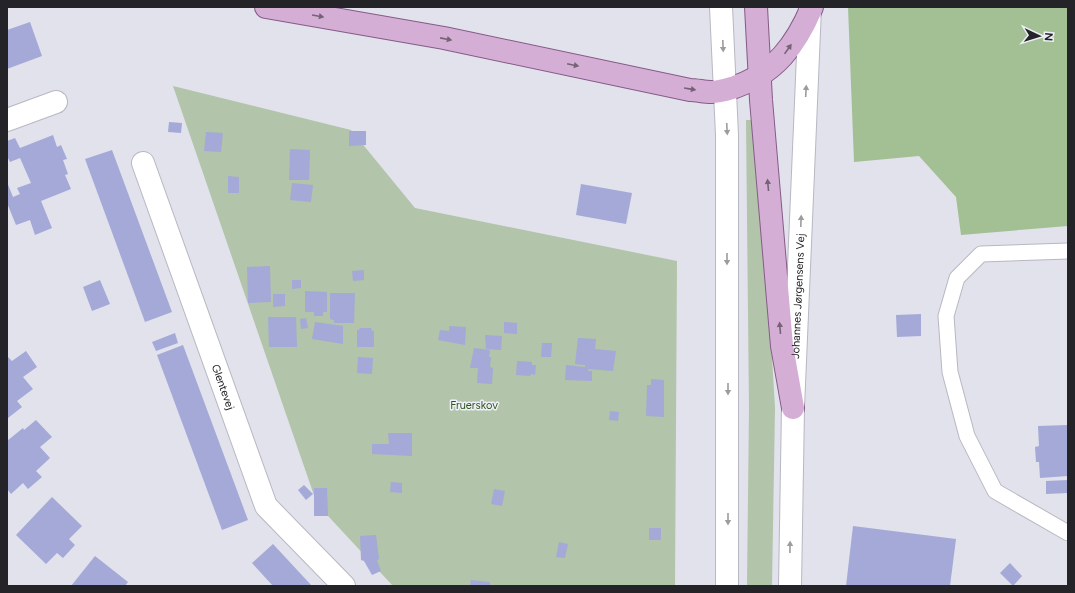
<svg xmlns="http://www.w3.org/2000/svg" width="1075" height="593" font-family="Figtree,sans-serif">
	<style>
		.green { fill: #b2c4a9 }
		.forest { fill: #a3bf94 }
		.building { fill: #a4a9d7 }
		.lines { fill: none; stroke-linecap: round; stroke-linejoin: round }
		.lane-casing { stroke: #b7b8c2; stroke-width: 17 }
		.street-casing { stroke: #b7b8c2; stroke-width: 24 }
		.secondary-casing { stroke: #b7b8c2; stroke-width: 24 }
		.primary-casing { stroke: #855b88; stroke-width: 24 }
		.lane { stroke: #fff; stroke-width: 15 }
		.street { stroke: #fff; stroke-width: 22 }
		.secondary { stroke: #fff; stroke-width: 22 }
		.primary { stroke: #d5aed6; stroke-width: 22 }
		.oneway { fill: #746276 }
		.oneway2 { fill: #9c9c9e }
		.labels { text-anchor: middle; dominant-baseline: central; stroke-width: 3; stroke-linejoin: round; paint-order: stroke }
		.street-label { font-size: 11px; fill: #242428; stroke: #eef0f9 }
		.park-label { font-size: 11px; fill: #2f5217; stroke: #eef0f9 }
	</style>
	<rect width="100%" height="100%" fill="#e1e2ec"/>
	<g class="green">
		<path d="M173 86 351 130 415 208 677 261 675 586H393L317 504Z"/>
		<path d="M746 120H752L766 256 775 408 772 586H747L749 408Z"/>
	</g>
	<path class="forest" d="M848 7H1068V226L961 235 956 197 919 156 854 162Z"/>
	<g class="building">
		<path d="M30 22 42 56 7 69V30Z"/>
		<path d="M169 122 182 123 181 133 168 132Z"/>
		<path d="M349 131H366V145L349 146Z"/>
		<path d="M206 132 223 133 221 152 204 151Z"/>
		<path d="M53 135 57 147 61 145 67 159 63 160 68 174 65 175 71 189 41 201 52 228 35 235 30 220 16 225 7 203V182L13 197 20 194 17 188 31 183 20 158 10 162 7 156V141L15 138 20 148Z"/>
		<path d="M290 149 310 150 309 180H289Z"/>
		<path d="M112 150 172 312 145 322 85 159Z"/>
		<path d="M228 176 239 177V193H228Z"/>
		<path d="M292 183 313 185 311 202 290 200Z"/>
		<path d="M581 184 632 193 626 224 576 215Z"/>
		<path d="M270 266 271 302 248 303 247 267Z"/>
		<path d="M364 270V280L353 281 352 271Z"/>
		<path d="M100 280 110 304 92 311 83 287Z"/>
		<path d="M292 280H301V288L292 289Z"/>
		<path d="M305 291 327 292V312H323V316H314V312H305Z"/>
		<path d="M330 293H355L354 323H334V320L330 319Z"/>
		<path d="M273 294H285V306L273 307Z"/>
		<path d="M921 314V336L897 337 896 315Z"/>
		<path d="M268 317H296L297 347H269Z"/>
		<path d="M306 318 308 328 301 329 300 319Z"/>
		<path d="M315 322 343 326V344L312 339Z"/>
		<path d="M504 322 517 323V334L504 333Z"/>
		<path d="M449 326 466 327 465 345 438 340 440 330 449 331Z"/>
		<path d="M360 328H371L372 331H374V347H357V330H359Z"/>
		<path d="M175 333 178 343 156 351 152 342Z"/>
		<path d="M485 335 502 336 501 350 486 349Z"/>
		<path d="M578 338 596 339 595 349 616 351 613 371 588 369V371H592V381L565 380 566 365 585 367V365L575 364Z"/>
		<path d="M542 343H552L551 357H541Z"/>
		<path d="M183 345 248 520 222 530 157 355Z"/>
		<path d="M474 348 490 350 489 357H491L490 367 493 368 492 384 477 383 478 368H470Z"/>
		<path d="M26 351 37 367 23 377 33 389 17 401 22 407 8 418 7 356 12 361Z"/>
		<path d="M358 357 373 358 372 374 357 373Z"/>
		<path d="M517 361 532 362V365H536L535 375 531 374 530 376 516 375Z"/>
		<path d="M651 379 664 380V417L646 416 647 385H651Z"/>
		<path d="M610 411 619 412 618 421 609 420Z"/>
		<path d="M36 420 52 437 40 447 50 458 36 471 42 477 28 489 23 483 11 494 7 489V441L23 428 24 430Z"/>
		<path d="M1068 425V476L1040 478 1039 462H1036L1035 447 1039 446 1038 426Z"/>
		<path d="M388 433H412V456L372 454V444H389Z"/>
		<path d="M1068 480V493L1046 494V481Z"/>
		<path d="M391 482 402 483V493L390 492Z"/>
		<path d="M304 485 313 494 306 500 298 490Z"/>
		<path d="M314 488H327L328 516H314Z"/>
		<path d="M494 489 505 491 502 506 491 504Z"/>
		<path d="M52 497 82 526 69 539 75 545 63 558 57 553 46 564 16 535Z"/>
		<path d="M853 526 956 539 950 586H846Z"/>
		<rect x="649" y="528" width="12" height="12"/>
		<path d="M376 535 379 559 377 560 381 571 372 575 364 561 361 560 360 536Z"/>
		<path d="M559 542 568 544 565 558 556 557Z"/>
		<path d="M273 544 312 586H273L252 563Z"/>
		<path d="M95 556 128 582 125 586H71Z"/>
		<path d="M1010 563 1022 576 1013 586 1000 573Z"/>
		<path d="M471 580 490 582V586H470Z"/>
	</g>
	<g class="lines">
		<defs>
			<path id="lane" d="M1068 251 981 254 957 278 946 316 950 372 967 436 995 491 1068 533"/>
			<g id="street">
				<path d="M7 120 56 102"/>
				<path id="s1" d="M143 163 266 506 344 586"/>
			</g>
			<g id="secondary">
				<path d="M721 7 727 135V586"/>
				<path id="s2" d="M790 586 793 408 810 8"/>
			</g>
			<g id="primary">
				<path d="M266 7 444 38 690 90C697 90 704 92 711 92 720 92 728 89 735 87 775 73 796 45 812 7"/>
				<path d="M756 7 761 100 782 346 793 408"/>
			</g>
		</defs>
		<use href="#lane" class="lane-casing"/>
		<use href="#street" class="street-casing"/>
		<use href="#secondary" class="secondary-casing"/>
		<use href="#primary" class="primary-casing"/>
		<use href="#lane" class="lane"/>
		<use href="#street" class="street"/>
		<use href="#secondary" class="secondary"/>
		<use href="#primary" class="primary"/>
	</g>
	<defs><path id="oneway-solid" d="M-6-.8H1V-3.2L6.5 0L1 3.2V.8H-6Z"/></defs>
	<g class="oneway">
		<use href="#oneway-solid" transform="translate(318 16) rotate(10)"/>
		<use href="#oneway-solid" transform="translate(446 39) rotate(11)"/>
		<use href="#oneway-solid" transform="translate(788 49) rotate(-55)"/>
		<use href="#oneway-solid" transform="translate(573 65) rotate(12)"/>
		<use href="#oneway-solid" transform="translate(690 89) rotate(9)"/>
		<use href="#oneway-solid" transform="translate(768 185) rotate(-95)"/>
		<use href="#oneway-solid" transform="translate(780 328) rotate(-95)"/>
	</g>
	<g class="oneway2">
		<use href="#oneway-solid" transform="translate(723 46) rotate(88)"/>
		<use href="#oneway-solid" transform="translate(806 91) rotate(-87)"/>
		<use href="#oneway-solid" transform="translate(727 129) rotate(87)"/>
		<use href="#oneway-solid" transform="translate(801 221) rotate(-88)"/>
		<use href="#oneway-solid" transform="translate(727 259) rotate(90)"/>
		<use href="#oneway-solid" transform="translate(728 389) rotate(90)"/>
		<use href="#oneway-solid" transform="translate(728 519) rotate(90)"/>
		<use href="#oneway-solid" transform="translate(790 547) rotate(-89)"/>
	</g>
	<g class="labels">
		<g class="street-label">
			<text stroke="none"><textPath href="#s2" startOffset="290">Johannes Jørgensens Vej</textPath></text>
			<text stroke="none"><textPath href="#s1" startOffset="238">Glentevej</textPath></text>
		</g>
		<g class="park-label">
			<text x="474" y="405">Fruerskov</text>
		</g>
	</g>
	<rect width="1075" height="593" fill="none" stroke="#242428" stroke-width="16"/>
	<g transform="translate(1039 36) rotate(94)" stroke="#eef0f9" stroke-width="3" paint-order="stroke">
	<path d="M0-3L7 15L0 10L-7 15Z" fill="#242428"/>
	<text y="-6" font-size="11" font-weight="bold" text-anchor="middle" fill="#242428">N</text>
	</g>
</svg>
